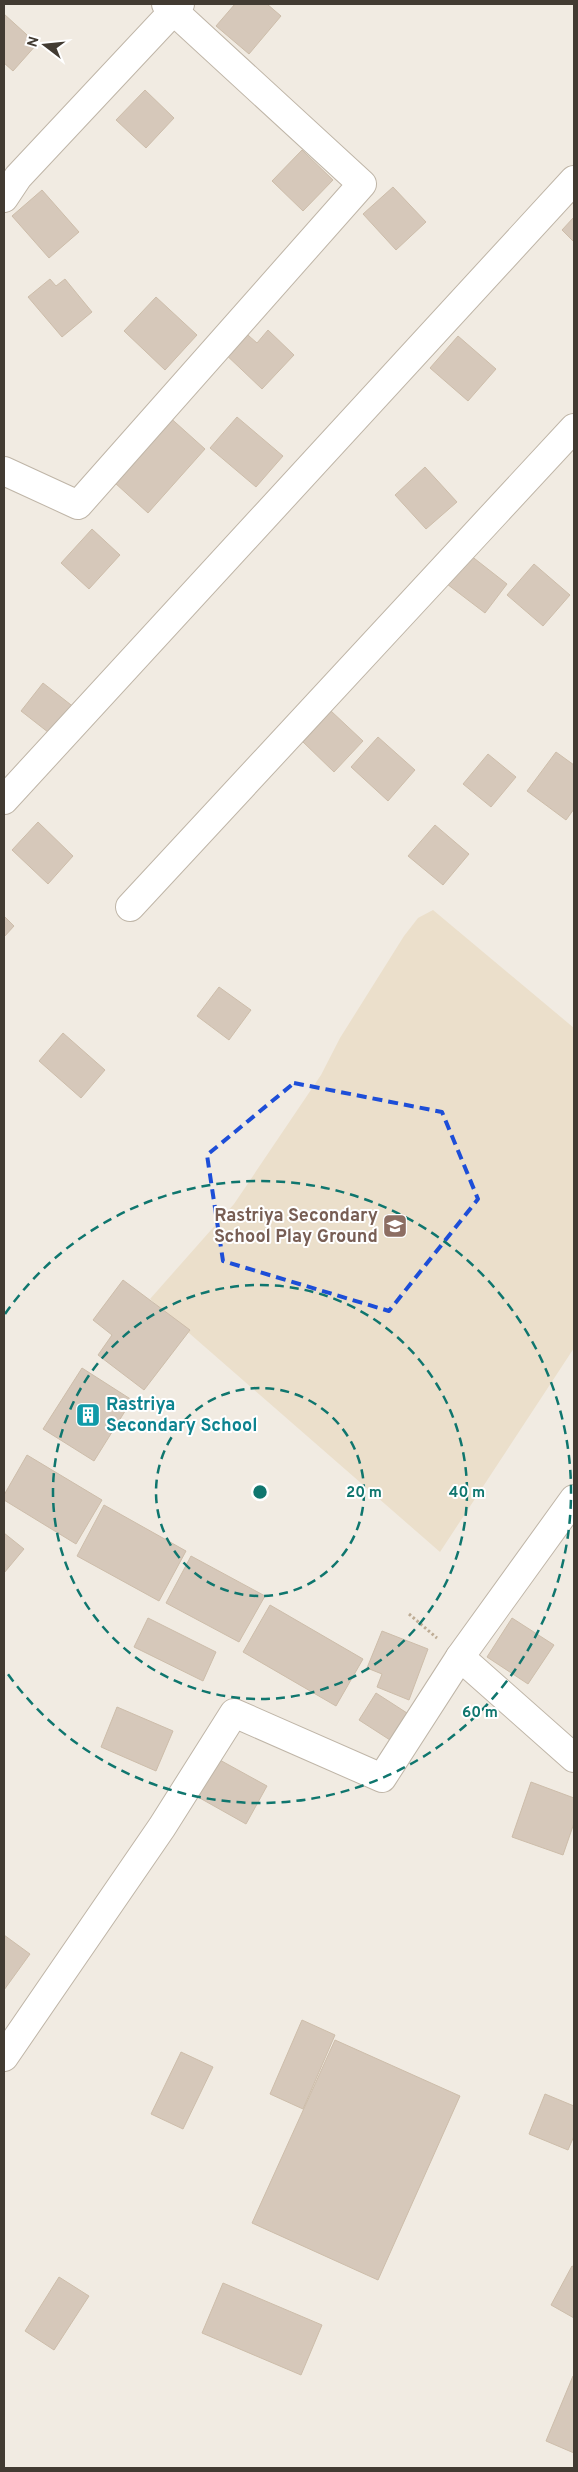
<svg xmlns="http://www.w3.org/2000/svg" width="578" height="2472" font-family="Overpass,sans-serif">
	<style>
		.education { fill: #ebdfcb }
		.building { fill: #d6c8ba; stroke: #cdbdaa }
		.lines { fill: none; stroke-linecap: round; stroke-linejoin: round }
		.minor-casing { stroke: #bfb5a7; stroke-width: 30 }
		.path { stroke: #beac95; stroke-width: 3; stroke-dasharray: 2.5 2.5; stroke-linecap: butt }
		.minor { stroke: #fff; stroke-width: 28 }
		.marked { fill: none; stroke: #1d4ed8; stroke-width: 4; stroke-dasharray: 10 6; stroke-linejoin: round }
		.ring { fill: none; stroke: #0f766e; stroke-width: 2.5; stroke-dasharray: 9 6 }
		.labels { text-anchor: middle; dominant-baseline: central; stroke-width: 4; stroke-linejoin: round; paint-order: stroke }
		.education-label { font-size: 18px; font-weight: bold; fill: #785e54; stroke: #fff; text-anchor: end }
		.culture-label { font-size: 18px; font-weight: bold; fill: #0d838f; stroke: #fff; text-anchor: start }
		.centre { fill: #0f766e; stroke: #fff; stroke-width: 2.5 }
		.ring-label { font-size: 15px; text-anchor: middle; font-weight: bold; fill: #0f766e; stroke: #fff; stroke-width: 4; stroke-linejoin: round; paint-order: stroke }
	</style>
	<rect width="100%" height="100%" fill="#f1ebe2"/>
	<path class="education" d="M433 910 574 1028V1348L440 1552 150 1299 234 1204 321 1075 340 1038 404 936 418 918Z"/>
	<g class="building">
		<path d="M235 4H267L281 16 249 54 216 26Z"/>
		<path d="M4 14 37 44 13 71 4 63Z"/>
		<path d="M145 90 174 118 146 148 116 120Z"/>
		<path d="M302 150 333 180 303 211 272 181Z"/>
		<path d="M393 187 426 222 396 250 363 214Z"/>
		<path d="M42 190 79 232 49 258 12 216Z"/>
		<path d="M574 217V242L562 230Z"/>
		<path d="M50 279 56 286 65 279 92 312 62 337 28 297Z"/>
		<path d="M156 297 197 335 165 370 124 331Z"/>
		<path d="M241 329 257 343 268 330 294 355 262 389 221 350Z"/>
		<path d="M458 336 496 369 468 401 430 368Z"/>
		<path d="M166 414 205 449 148 513 115 483Z"/>
		<path d="M237 417 283 456 256 487 210 448Z"/>
		<path d="M425 467 457 502 426 529 395 495Z"/>
		<path d="M92 529 120 555 89 589 61 563Z"/>
		<path d="M470 555 507 584 485 613 447 584Z"/>
		<path d="M534 564 570 595 543 626 507 595Z"/>
		<path d="M43 683 75 708 53 736 21 711Z"/>
		<path d="M331 711 363 741 334 772 303 742Z"/>
		<path d="M378 737 415 770 388 801 351 767Z"/>
		<path d="M556 752 574 765V809L566 820 527 791Z"/>
		<path d="M488 754 516 777 491 807 463 784Z"/>
		<path d="M38 822 73 856 48 884 12 850Z"/>
		<path d="M435 825 469 854 443 885 408 856Z"/>
		<path d="M4 916 14 926 4 937Z"/>
		<path d="M219 987 251 1010 229 1040 197 1016Z"/>
		<path d="M63 1033 105 1070 81 1098 39 1061Z"/>
		<path d="M123 1280 190 1330 144 1390 98 1355 112 1335 93 1320Z"/>
		<path d="M82 1368 132 1400 94 1461 43 1429Z"/>
		<path d="M27 1455 102 1500 76 1544 4 1500V1495Z"/>
		<path d="M104 1505 186 1551 159 1601 77 1556Z"/>
		<path d="M4 1533 24 1549 4 1573Z"/>
		<path d="M191 1556 265 1596 239 1642 166 1603Z"/>
		<path d="M270 1605 363 1659 336 1706 243 1652Z"/>
		<path d="M148 1618 216 1652 203 1681 134 1647Z"/>
		<path d="M512 1618 554 1645 528 1684 487 1657Z"/>
		<path d="M382 1631 428 1649 409 1700 377 1687 382 1674 367 1668Z"/>
		<path d="M376 1693 407 1713 390 1740 359 1720Z"/>
		<path d="M117 1707 173 1731 156 1771 101 1747Z"/>
		<path d="M218 1759 267 1786 246 1824 198 1797Z"/>
		<path d="M531 1782 574 1798V1823L563 1855 512 1837Z"/>
		<path d="M4 1935 30 1954 4 1990Z"/>
		<path d="M302 2020 335 2035 303 2109 270 2094Z"/>
		<path d="M335 2040 460 2096 378 2280 252 2223Z"/>
		<path d="M181 2052 213 2067 183 2129 151 2114Z"/>
		<path d="M545 2094 574 2106V2136L568 2150 529 2134Z"/>
		<path d="M572 2266 574 2267V2318L551 2305Z"/>
		<path d="M59 2277 89 2296 54 2350 25 2331Z"/>
		<path d="M223 2283 322 2325 301 2375 202 2333Z"/>
		<path d="M573 2376H574V2453L546 2441Z"/>
	</g>
	<g class="lines">
		<defs>
			<g id="minor">
				<path d="M4 198 18 177 180 4"/>
				<path d="M4 471 78 505 362 184 166 4"/>
				<path d="M4 800 574 180"/>
				<path d="M130 907 574 428"/>
				<path d="M460 1657 574 1758"/>
				<path d="M4 2057 162 1827 234 1713 382 1778 460 1657 574 1499"/>
			</g>
		</defs>
		<use href="#minor" class="minor-casing"/>
		<path class="path" d="M409 1614 437 1638"/>
		<use href="#minor" class="minor"/>
	</g>
	<path class="marked" d="M294 1083 442 1112 478 1199 389 1311 223 1261 207 1155Z"/>
	<g class="ring">
		<circle cx="260" cy="1492" r="104"/>
		<circle cx="260" cy="1492" r="207"/>
		<path d="M5 1314A311 311 0 1 1 5 1670"/>
	</g>
	<defs>
		<symbol id="school-square" viewBox="-11 -11 22 22"><rect x="-9" y="-9" width="18" height="18" rx="4" fill="#8d6e63" stroke="#fff"/><path d="M0-5L7-2L0 1L-7-2ZM-4 1L0 2.5L4 1V4Q0 6-4 4Z" fill="#fff"/></symbol>
		<symbol id="building-square" viewBox="-11 -11 22 22"><rect x="-9" y="-9" width="18" height="18" rx="4" fill="#0f9aa8" stroke="#fff"/><path d="M-4-6H4V6H1V3H-1V6H-4ZM-2.5-4.3h1.7v1.8h-1.7ZM.8-4.3h1.7v1.8H.8ZM-2.5-1h1.7V.8h-1.7ZM.8-1h1.7V.8H.8Z" fill="#fff"/></symbol>
	</defs>
	<g fill-rule="evenodd">
		<use href="#school-square" x="381" y="1212" width="28" height="28"/>
		<use href="#building-square" x="74" y="1401" width="28" height="28"/>
	</g>
	<g class="labels">
		<g class="education-label">
			<text x="378" y="1216">Rastriya Secondary<tspan x="378" dy="21">School Play Ground</tspan></text>
		</g>
		<g class="culture-label">
			<text x="106" y="1405">Rastriya<tspan x="106" dy="21">Secondary School</tspan></text>
		</g>
	</g>
	<circle cx="260" cy="1492" r="8" class="centre"/>
	<g class="ring-label">
		<text x="364" y="1497">20 m</text>
		<text x="467" y="1497">40 m</text>
		<text x="480" y="1717">60 m</text>
	</g>
	<rect width="578" height="2472" fill="none" stroke="#423b32" stroke-width="10"/>
	<g transform="translate(45 45) rotate(286)" stroke="#ffffff" stroke-width="4" paint-order="stroke">
	<path d="M0-4L9 19L0 12L-9 19Z" fill="#423b32"/>
	<text y="-8" font-size="14" font-weight="bold" text-anchor="middle" fill="#423b32">N</text>
	</g>
</svg>
